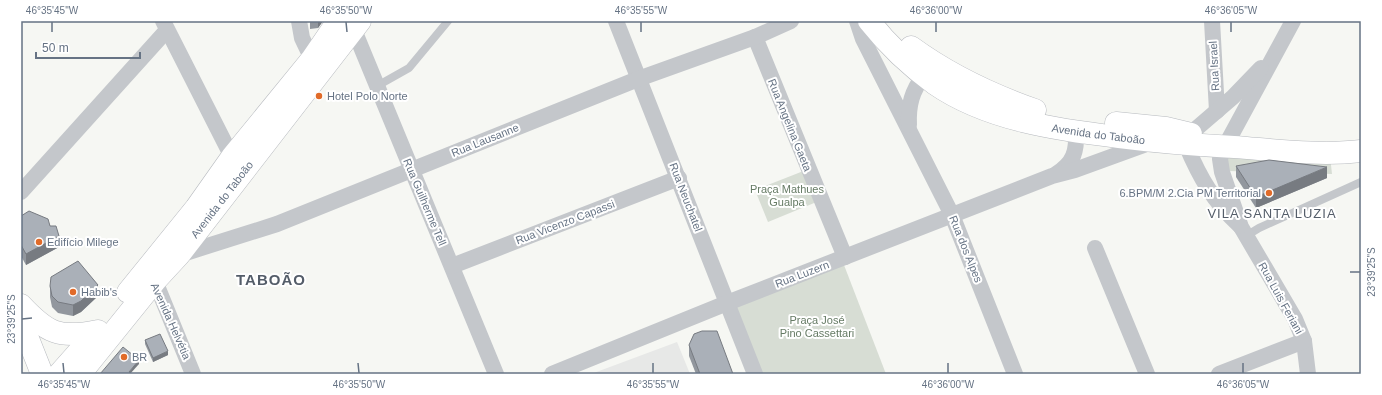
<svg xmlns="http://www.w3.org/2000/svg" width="1382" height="395" font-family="Arial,sans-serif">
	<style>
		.built { fill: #e7e8e7 }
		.green { fill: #d7ddd4 }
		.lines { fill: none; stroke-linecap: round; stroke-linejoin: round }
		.primary-casing { stroke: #b7babf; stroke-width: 23 }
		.service { stroke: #c4c7cb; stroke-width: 8 }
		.minor { stroke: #c4c7cb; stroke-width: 16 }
		.primary { stroke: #fff; stroke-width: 22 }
		.wall { fill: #92979e }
		.shaded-wall { fill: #777b81 }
		.building { fill: #aab0b8; stroke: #777b81 }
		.ticks { fill: none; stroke: #667384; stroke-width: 1.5 }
		.poi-dot { fill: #e16b29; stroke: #fff; stroke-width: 1.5 }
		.labels { text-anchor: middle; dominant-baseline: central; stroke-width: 4; stroke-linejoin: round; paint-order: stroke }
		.street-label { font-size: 11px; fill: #667384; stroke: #fff }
		.poi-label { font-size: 11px; fill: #667384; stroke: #fff; text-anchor: start }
		.park-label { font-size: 11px; fill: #667b65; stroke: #fff }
		.quarter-label { font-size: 13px; letter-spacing: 1px; fill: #545d69; stroke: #fff }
		.district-label { font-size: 15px; font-weight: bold; letter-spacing: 1px; fill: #545d69; stroke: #fff }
		.neatline { fill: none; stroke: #667384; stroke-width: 1.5 }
		.ticks-label { font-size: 10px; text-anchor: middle; fill: #667384 }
	</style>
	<rect width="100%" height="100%" fill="#f6f7f3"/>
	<path class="built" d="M677 342 690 374H591Z"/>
	<g class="green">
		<path d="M1231 150 1330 156 1332 174 1228 171 1227 161Z"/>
		<path d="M806 170 819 201 768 222 755 190Z"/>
		<path d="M844 265 886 374H760L734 307Z"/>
	</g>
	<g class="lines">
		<defs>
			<g id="primary">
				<path id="s1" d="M869 21C888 45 910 66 935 84 987 120 1058 130 1119 137 1158 142 1195 145 1234 147 1275 150 1320 156 1361 151"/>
				<path d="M911 47C948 74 992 95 1035 110"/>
				<path d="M1116 123 1166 128 1191 134"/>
				<path d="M128 292 196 208 232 157 312 59 338 21"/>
				<path d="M21 305C47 333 59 339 98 331"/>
				<path d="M21 321 42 374"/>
				<path d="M59 374 90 339"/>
				<path id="s2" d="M80 374 155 281 179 255 360 21"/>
			</g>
		</defs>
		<use href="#primary" class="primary-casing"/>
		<g class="service">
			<path d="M377 86 409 68 448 21"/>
			<path d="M1246 236 1259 228 1361 182"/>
		</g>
		<g class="minor">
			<path d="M163 21 232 157"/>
			<path d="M299 21 302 38 312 59"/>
			<path d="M616 21 755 374"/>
			<path d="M857 21 863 39 952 215 1015 374"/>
			<path d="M1212 21 1217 111"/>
			<path d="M1293 21 1222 152 1220 159 1222 172 1241 227 1295 319 1304 341 1308 374"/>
			<path d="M354 30 496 374"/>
			<path d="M755 37 845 257"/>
			<path d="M909 125C908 105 912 91 924 75"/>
			<path d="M1056 174C1074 163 1077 151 1076 131"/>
			<path d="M21 192 167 30"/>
			<path d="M1240 226C1213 201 1200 178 1186 145L1190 134 1233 97 1261 68"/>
			<path d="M1095 248 1147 374"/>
			<path d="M179 255 277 224 638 79 755 37 791 21"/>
			<path d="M452 266 679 178"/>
			<path d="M148 274 155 281 193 374"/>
			<path d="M552 374 727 303 1052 176 1075 170 1152 142"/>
			<path d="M1219 374 1304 341"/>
		</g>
		<use href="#primary" class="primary"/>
	</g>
	<g class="wall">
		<path d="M310 21H323L318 28 310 29Z"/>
		<path d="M1236 166 1327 178 1256 208 1236 177Z"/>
		<path d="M21 216 59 247 26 265 21 256Z"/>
		<path d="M50 286 98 296 81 312 73 316 58 313 52 307 50 297Z"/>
		<path d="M145 340 168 355 153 362 145 344Z"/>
		<path d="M689 345 733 374H696L689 356Z"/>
	</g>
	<g class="shaded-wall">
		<path d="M318 21H323L318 28Z"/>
		<path d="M1327 167V178L1256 208V197Z"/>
		<path d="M59 236V247L26 265V254Z"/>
		<path d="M98 285V296L81 312 73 316V305Z"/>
		<path d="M168 351V355L153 362V358Z"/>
		<path d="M139 360V364L130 374 129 372Z"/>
	</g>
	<g class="building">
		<path d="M1269 160 1327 167 1256 197 1236 166Z"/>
		<path d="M29 211 48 219 50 226H56L59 236 26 254 21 245V216Z"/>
		<path d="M78 261 98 285 81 301 73 305 58 302 52 296 50 286 51 277Z"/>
		<path d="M702 331H717L733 374H700L689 345 694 334Z"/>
		<path d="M160 334 168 351 153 358 145 340Z"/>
		<path d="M123 347 139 360 129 372 132 374H100Z"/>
	</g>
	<path class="ticks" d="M52 22V32M346 22 347 32M641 22V32M936 22V32M1231 22V32M1350 272H1360M22 319 32 318M63 363 64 373M358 363 359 373M653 363V373M948 363V373M1243 363V373"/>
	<g class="poi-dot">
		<circle cx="319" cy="96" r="4"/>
		<circle cx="1269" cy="193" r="4"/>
		<circle cx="39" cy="242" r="4"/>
		<circle cx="73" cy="292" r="4"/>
		<circle cx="124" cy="357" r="4"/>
	</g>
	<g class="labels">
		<g class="street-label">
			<text transform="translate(1214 66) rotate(-93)">Rua Israel</text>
			<text transform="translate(790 125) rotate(68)">Rua Angelina Gaeta</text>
			<text stroke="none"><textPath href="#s1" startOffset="264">Avenida do Taboão</textPath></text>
			<text transform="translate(485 140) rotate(-22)">Rua Lausanne</text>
			<text transform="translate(686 197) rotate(69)">Rua Neuchatel</text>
			<text stroke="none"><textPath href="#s2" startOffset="225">Avenida do Taboão</textPath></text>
			<text transform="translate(425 202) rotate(67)">Rua Guilherme Tell</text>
			<text transform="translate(565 222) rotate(-21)">Rua Vicenzo Capassi</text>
			<text transform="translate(966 249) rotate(68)">Rua dos Alpes</text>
			<text transform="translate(802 274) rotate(-21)">Rua Luzern</text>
			<text transform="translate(1281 298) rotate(61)">Rua Luis Feriani</text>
			<text transform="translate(171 321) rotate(66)">Avenida Helvétia</text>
		</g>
		<g class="poi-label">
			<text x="327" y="96">Hotel Polo Norte</text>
			<text x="1261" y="193" text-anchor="end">6.BPM/M 2.Cia PM Territorial</text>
			<text x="47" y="242">Edifício Milege</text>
			<text x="81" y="292">Habib's</text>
			<text x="132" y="357">BR</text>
		</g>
		<g class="park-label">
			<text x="787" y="189">Praça Mathues<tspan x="787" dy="13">Gualpa</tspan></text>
			<text x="817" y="320">Praça José<tspan x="817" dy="13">Pino Cassettari</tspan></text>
		</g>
		<g class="quarter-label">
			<text x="1272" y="213">VILA SANTA LUZIA</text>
		</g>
		<g class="district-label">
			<text x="271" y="279">TABOÃO</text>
		</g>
	</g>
	<rect width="1382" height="395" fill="none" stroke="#ffffff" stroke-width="44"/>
	<path d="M36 52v6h104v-6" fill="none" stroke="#667384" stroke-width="2"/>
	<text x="42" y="52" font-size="12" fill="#667384" stroke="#ffffff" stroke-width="3" paint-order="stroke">50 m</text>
	<rect x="22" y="22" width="1338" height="351" class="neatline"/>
	<g class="ticks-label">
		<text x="52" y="14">46°35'45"W</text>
		<text x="346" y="14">46°35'50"W</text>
		<text x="641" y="14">46°35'55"W</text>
		<text x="936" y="14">46°36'00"W</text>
		<text x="1231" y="14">46°36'05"W</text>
		<text transform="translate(1371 272) rotate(-90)" y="4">23°39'25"S</text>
		<text transform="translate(11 319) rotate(-90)" y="4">23°39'25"S</text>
		<text x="64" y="388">46°35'45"W</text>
		<text x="359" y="388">46°35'50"W</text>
		<text x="653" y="388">46°35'55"W</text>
		<text x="948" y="388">46°36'00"W</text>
		<text x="1243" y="388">46°36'05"W</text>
	</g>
</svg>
